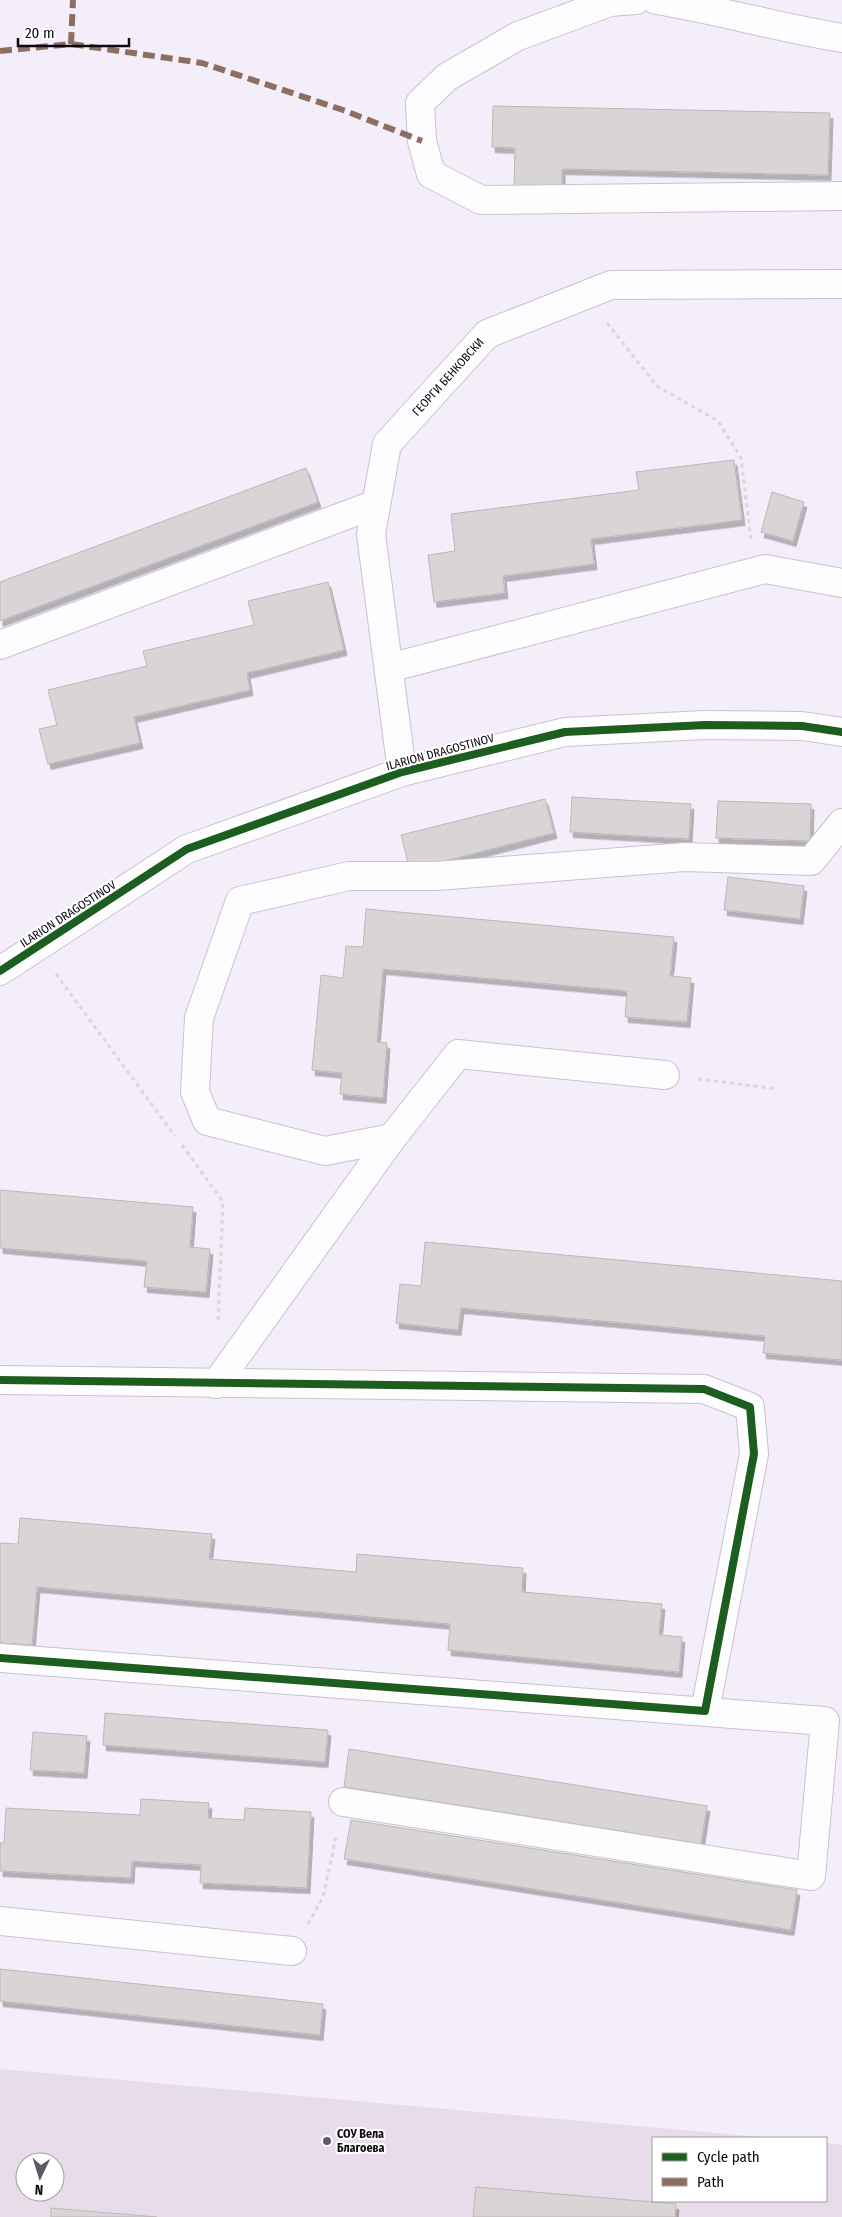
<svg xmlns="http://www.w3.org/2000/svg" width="842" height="2217" font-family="'Fira Sans Condensed',sans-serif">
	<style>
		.education { fill: #e9dcea; fill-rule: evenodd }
		.building { fill: #d9d4d5; stroke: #bcb7b8; filter: url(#shadow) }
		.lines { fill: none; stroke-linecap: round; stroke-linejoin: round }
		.minor-casing { stroke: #c8c3cd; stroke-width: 30 }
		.path { stroke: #d9d7db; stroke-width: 3; stroke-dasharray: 4 4; stroke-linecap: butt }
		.minor { stroke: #fdfcfe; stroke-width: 28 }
		.quiet { stroke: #8d6e63; stroke-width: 6; stroke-dasharray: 12 6; stroke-linecap: butt }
		.cycleway-casing { stroke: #fff; stroke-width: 11 }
		.cycleway { stroke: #1b5e20; stroke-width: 8 }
		.poi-dot { fill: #5e5963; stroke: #fff; stroke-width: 2 }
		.labels { text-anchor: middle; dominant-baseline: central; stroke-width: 4; stroke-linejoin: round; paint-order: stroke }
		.street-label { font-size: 12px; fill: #0d0911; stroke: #fff }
		.poi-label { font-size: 12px; font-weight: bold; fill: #0d0911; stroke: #fff; text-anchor: start }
	</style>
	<defs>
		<filter id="shadow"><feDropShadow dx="3" dy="5.5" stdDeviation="0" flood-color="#0004"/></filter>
	</defs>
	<rect width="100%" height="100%" fill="#f4eefa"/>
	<path class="education" d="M0 2069 771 2138H653V2201H826V2143L842 2145V2217H0ZM25 2162H55V2192H25Z"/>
	<g class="building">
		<path d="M493 106 830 113 828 175 562 169V188H514L515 148 492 147Z"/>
		<path d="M734 460 742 520 591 539 594 564 503 576 505 593 434 602 428 555 455 551 451 514 639 490 636 472Z"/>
		<path d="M306 468 318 502 0 621V582Z"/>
		<path d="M772 492 804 502 793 541 761 532Z"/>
		<path d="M328 582 344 650 247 673 250 690 134 717 140 743 48 764 39 729 57 725 48 690 147 666 143 651 254 625 248 601Z"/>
		<path d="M572 797 691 804 689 839 570 832Z"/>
		<path d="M545 799 554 833 410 870 401 835Z"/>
		<path d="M718 801 811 804 810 841 716 838Z"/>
		<path d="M728 877 804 886 800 919 724 910Z"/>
		<path d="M366 909 674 937 670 976 691 978 687 1022 625 1017 627 991 383 969 377 1042 387 1043 383 1098 340 1094 342 1073 312 1070 321 975 343 978 346 946 363 947Z"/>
		<path d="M0 1190 193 1207 190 1247 210 1249 206 1292 144 1287 147 1261 0 1248Z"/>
		<path d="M425 1242 842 1281V1360L763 1353 765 1336 461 1308 458 1330 396 1323 400 1284 421 1286Z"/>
		<path d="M20 1518 212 1534 209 1559 356 1572 357 1554 523 1568 522 1592 662 1604 659 1635 682 1637 679 1672 448 1650 450 1624 37 1587 32 1645 0 1643V1543L18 1544Z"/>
		<path d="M105 1713 328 1730 325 1762 103 1745Z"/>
		<path d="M33 1732 87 1736 84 1773 30 1770Z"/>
		<path d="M349 1749 707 1806 701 1844 344 1787Z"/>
		<path d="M141 1799 209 1803 208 1818 244 1820 245 1808 311 1812 307 1888 200 1883 201 1865 132 1861 131 1878 0 1871V1843H4L6 1808 140 1815Z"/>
		<path d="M351 1820 797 1890 791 1930 344 1859Z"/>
		<path d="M0 1969 323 2004 320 2035 0 2001Z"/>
		<path d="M476 2187 676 2204 675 2217H473Z"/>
		<path d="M51 2208 157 2217H51Z"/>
	</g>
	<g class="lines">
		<defs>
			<g id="minor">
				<path d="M636 0 610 2 518 36 447 77 420 103 422 141 431 174 481 200 842 196"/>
				<path d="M656 0C719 10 779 28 842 38"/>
				<path d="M0 645 376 504"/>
				<path d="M389 668 765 569 842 583"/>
				<path d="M402 772 371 534 387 444 487 334 611 285 842 284"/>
				<path d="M0 971 187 849 402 772 565 732 705 725 802 726 842 732"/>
				<path d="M392 1138 325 1151 207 1121 195 1092 199 1018 240 901 349 876H436L685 857 811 861 842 823"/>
				<path d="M0 1380 704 1389 750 1407 754 1454 705 1711"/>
				<path d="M216 1384 392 1138 458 1054 665 1075"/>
				<path d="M0 1658 825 1721 811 1876 343 1802"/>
				<path d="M0 1921 292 1951"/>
			</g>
		</defs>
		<use href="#minor" class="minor-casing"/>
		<g class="path">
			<path d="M607 323 657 386 718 421 741 458 751 540"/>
			<path d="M56 974 175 1136"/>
			<path d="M698 1079 777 1089"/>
			<path d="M182 1145 223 1202 218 1323"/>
			<path d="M308 1924 323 1897 337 1833"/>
		</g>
		<use href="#minor" class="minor"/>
		<g class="quiet">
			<path d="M71 44 73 0"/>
			<path d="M0 51 71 44 202 63 343 110 422 141"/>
		</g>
		<defs>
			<g id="cycleway">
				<path d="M0 971 187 849 402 772 565 732 705 725 802 726 842 732"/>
				<path d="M0 1380 704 1389 750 1407 754 1454 705 1711 0 1658"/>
			</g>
		</defs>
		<use href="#cycleway" class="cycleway-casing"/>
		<use href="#cycleway" class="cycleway"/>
	</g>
	<circle class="poi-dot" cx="327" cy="2141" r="5"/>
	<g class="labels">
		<g class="street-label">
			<text transform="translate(448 377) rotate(-48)">ГЕОРГИ БЕНКОВСКИ</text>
			<text transform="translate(440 752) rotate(-15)">ILARION DRAGOSTINOV</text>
			<text transform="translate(68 914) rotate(-33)">ILARION DRAGOSTINOV</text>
		</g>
		<g class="poi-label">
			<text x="337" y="2134">СОУ Вела<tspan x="337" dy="14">Благоева</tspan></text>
		</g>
	</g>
	<rect x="652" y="2137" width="175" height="65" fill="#ffffff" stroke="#9e9da0"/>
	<rect x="662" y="2153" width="25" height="8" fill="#1b5e20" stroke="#9e9da0"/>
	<text x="697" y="2162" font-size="15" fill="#0d0911">Cycle path</text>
	<rect x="662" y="2178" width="25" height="8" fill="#8d6e63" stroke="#9e9da0"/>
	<text x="697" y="2187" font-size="15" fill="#0d0911">Path</text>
	<g transform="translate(40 2177) rotate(184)"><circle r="24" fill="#ffffff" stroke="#9e9da0"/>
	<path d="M0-4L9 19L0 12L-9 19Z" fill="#5e5963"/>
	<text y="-8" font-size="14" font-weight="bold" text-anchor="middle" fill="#0d0911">N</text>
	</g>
	<path d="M18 38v8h111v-8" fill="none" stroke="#0d0911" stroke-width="2.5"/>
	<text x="25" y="38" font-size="15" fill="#0d0911" stroke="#ffffff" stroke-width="4" paint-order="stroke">20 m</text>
</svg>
